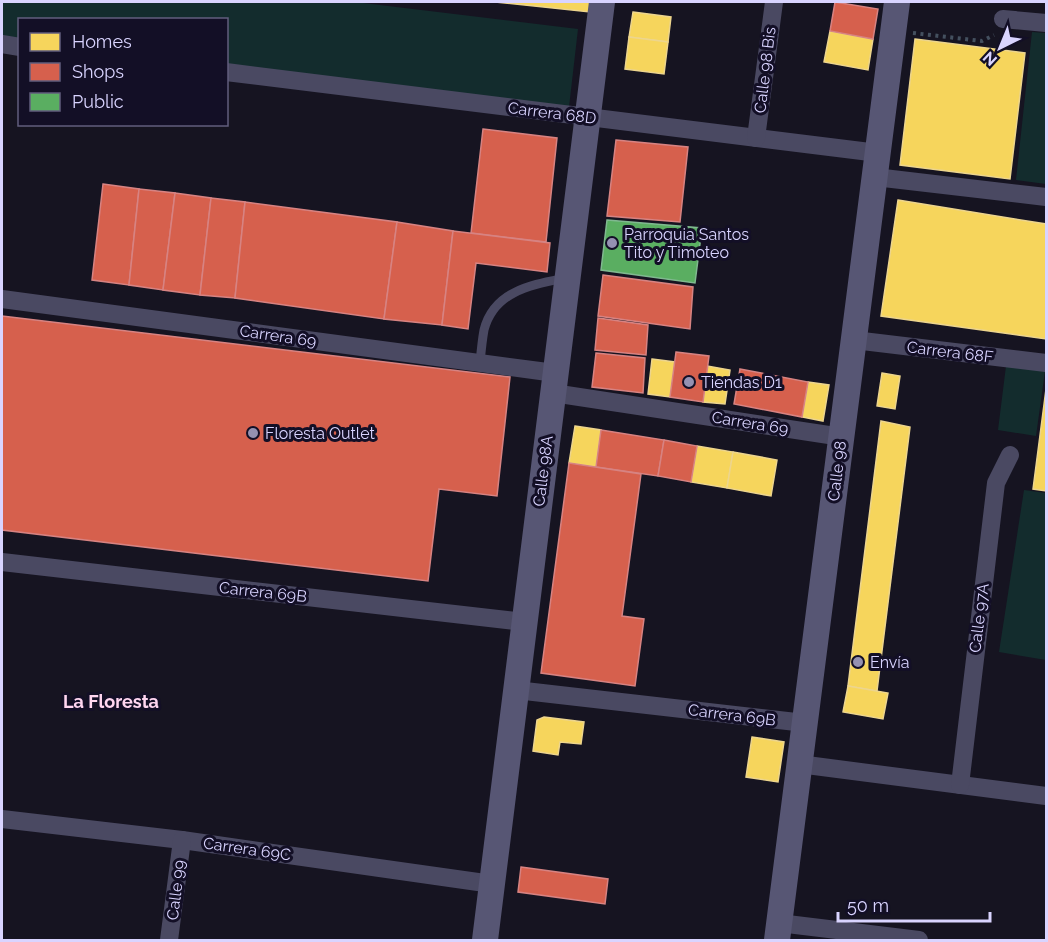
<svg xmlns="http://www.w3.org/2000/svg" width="1048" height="942" font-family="Raleway,sans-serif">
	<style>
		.green { fill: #132c2d }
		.homes { fill: #f6d55c; stroke: #edd58d; stroke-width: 1.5 }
		.shops { fill: #d6604d; stroke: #d78382; stroke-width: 1.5 }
		.public { fill: #5aae61; stroke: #80b990; stroke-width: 1.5 }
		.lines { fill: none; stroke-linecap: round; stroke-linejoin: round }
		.path { stroke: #44505f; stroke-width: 4; stroke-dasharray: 3 4.5; stroke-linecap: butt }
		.lane { stroke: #4a4962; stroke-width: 9 }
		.street { stroke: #4a4962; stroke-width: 18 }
		.secondary { stroke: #575674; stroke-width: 26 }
		.poi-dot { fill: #9591b1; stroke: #130f26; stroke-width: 2 }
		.labels { text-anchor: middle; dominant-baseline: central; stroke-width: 6; stroke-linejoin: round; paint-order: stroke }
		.street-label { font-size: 16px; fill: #d9d4ff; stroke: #130f26 }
		.poi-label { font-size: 16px; fill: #d9d4ff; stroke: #130f26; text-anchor: start }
		.neighbourhood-label { font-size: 18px; font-weight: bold; fill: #ffd6f0; stroke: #130f26 }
	</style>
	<rect width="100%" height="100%" fill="#161421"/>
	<g class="green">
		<path d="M2 2H355L578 29 569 107 227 66 226 20H20L19 40 2 38Z"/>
		<path d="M1032 32 1046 33V184L1016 180Z"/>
		<path d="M1006 366 1045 371 1036 436 998 430Z"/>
		<path d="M1024 490 1046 493V660L999 652Z"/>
	</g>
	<g class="homes">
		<path d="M495 2H591L590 12Z"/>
		<path d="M633 12 671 17 668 42 629 37Z"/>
		<path d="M830 31 873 39 868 70 824 62Z"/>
		<path d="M629 37 668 42 664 74 625 69Z"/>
		<path d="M915 39 1025 53 1010 179 900 165Z"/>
		<path d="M898 200 1046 224V339L881 316Z"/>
		<path d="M652 359 675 362 670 397 648 394Z"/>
		<path d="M707 366 730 370 725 404 703 402Z"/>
		<path d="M882 373 900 376 895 409 877 406Z"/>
		<path d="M808 382 829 385 823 421 802 417Z"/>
		<path d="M1046 389V491L1033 489Z"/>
		<path d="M881 421 910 427 877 691 848 686Z"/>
		<path d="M575 426 601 430 596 467 569 463Z"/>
		<path d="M697 446 733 452 727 488 691 482Z"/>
		<path d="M733 452 777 460 771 496 727 488Z"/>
		<path d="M848 686 888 693 883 719 843 712Z"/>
		<path d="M544 717 584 722 581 744 560 742 558 755 533 751 537 720Z"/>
		<path d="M752 737 784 742 778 782 746 777Z"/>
	</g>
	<g class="shops">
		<path d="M835 2 878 9 873 39 830 31Z"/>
		<path d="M483 129 557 138 546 242 471 233Z"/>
		<path d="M616 140 688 147 680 222 607 216Z"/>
		<path d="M103 184 139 189 129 285 92 280Z"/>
		<path d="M139 189 175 193 163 290 129 285Z"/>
		<path d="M175 193 211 198 200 295 163 290Z"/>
		<path d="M211 198 245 202 235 298 200 295Z"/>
		<path d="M245 202 397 222 384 319 235 298Z"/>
		<path d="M397 222 453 231 442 325 384 319Z"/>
		<path d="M453 231 550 243 547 272 476 263 468 329 442 325Z"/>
		<path d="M603 275 693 287 690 329 598 316Z"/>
		<path d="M2 316 510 377 497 496 439 489 428 581 2 530Z"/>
		<path d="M598 318 648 325 646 355 595 350Z"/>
		<path d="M676 352 709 356 703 402 670 397Z"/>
		<path d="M596 353 645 358 643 393 592 387Z"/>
		<path d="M740 369 808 382 802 417 734 404Z"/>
		<path d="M601 430 664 440 658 476 596 467Z"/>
		<path d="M664 440 697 446 691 482 658 476Z"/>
		<path d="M569 463 641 474 622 616 644 619 635 686 541 673Z"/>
		<path d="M521 867 608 879 605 904 518 892Z"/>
	</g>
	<path class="public" d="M607 220 702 228 695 283 601 270Z"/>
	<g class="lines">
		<path class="path" d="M913 33 982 41 994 35"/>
		<path class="lane" d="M480 363C481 352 482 341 484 330 494 291 531 285 565 278"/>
		<g class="street">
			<path d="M1003 19 1046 23"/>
			<path d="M2 44 20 47"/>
			<path d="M226 72 878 153"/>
			<path d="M756 138 774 2"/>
			<path d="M875 177 1046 197"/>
			<path d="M2 299 555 373"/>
			<path d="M854 340 1046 363"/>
			<path d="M553 393 842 437"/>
			<path d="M2 562 524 622"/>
			<path d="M516 690 805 723"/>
			<path d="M799 764 1046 796"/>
			<path d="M960 785 996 483 1010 455"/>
			<path d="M2 819 182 840 492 884"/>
			<path d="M779 923 919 940"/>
			<path d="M169 940 182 840"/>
		</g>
		<g class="secondary">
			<path d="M485 940 602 2"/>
			<path d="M777 940 897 2"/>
		</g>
	</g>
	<g class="poi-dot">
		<circle cx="612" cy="243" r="6"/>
		<circle cx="689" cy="382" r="6"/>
		<circle cx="253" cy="433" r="6"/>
		<circle cx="858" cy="662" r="6"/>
	</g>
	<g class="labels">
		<g class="street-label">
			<text transform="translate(765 70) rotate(-83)">Calle 98 Bis</text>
			<text transform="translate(552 113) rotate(7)">Carrera 68D</text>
			<text transform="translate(278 336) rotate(8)">Carrera 69</text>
			<text transform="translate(950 352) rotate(7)">Carrera 68F</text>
			<text transform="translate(750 423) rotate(9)">Carrera 69</text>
			<text transform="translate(543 471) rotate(-83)">Calle 98A</text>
			<text transform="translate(837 471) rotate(-83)">Calle 98</text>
			<text transform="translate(263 592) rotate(6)">Carrera 69B</text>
			<text transform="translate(979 618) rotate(-83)">Calle 97A</text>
			<text transform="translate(732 715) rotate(7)">Carrera 69B</text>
			<text transform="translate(247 849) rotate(8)">Carrera 69C</text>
			<text transform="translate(176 890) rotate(-83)">Calle 99</text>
		</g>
		<g class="poi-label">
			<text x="624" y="234">Parroquia Santos<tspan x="624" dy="18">Tito y Timoteo</tspan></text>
			<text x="701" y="382">Tiendas D1</text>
			<text x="265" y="433">Floresta Outlet</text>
			<text x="870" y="662">Envía</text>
		</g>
		<g class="neighbourhood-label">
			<text x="111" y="701">La Floresta</text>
		</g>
	</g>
	<rect width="1048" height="942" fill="none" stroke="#d9d4ff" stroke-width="6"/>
	<rect x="18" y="18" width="210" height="108" fill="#130f26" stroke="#625e7d" stroke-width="1.5"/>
	<rect x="30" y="33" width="30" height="18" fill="#f6d55c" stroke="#625e7d" stroke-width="1.5"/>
	<text x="72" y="48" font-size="18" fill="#d9d4ff">Homes</text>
	<rect x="30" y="63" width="30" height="18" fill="#d6604d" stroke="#625e7d" stroke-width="1.5"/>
	<text x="72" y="78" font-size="18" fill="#d9d4ff">Shops</text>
	<rect x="30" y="93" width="30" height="18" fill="#5aae61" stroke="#625e7d" stroke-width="1.5"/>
	<text x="72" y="108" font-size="18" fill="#d9d4ff">Public</text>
	<g transform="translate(1000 48) rotate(223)" stroke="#130f26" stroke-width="4.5" paint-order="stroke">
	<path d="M0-4.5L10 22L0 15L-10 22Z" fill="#d9d4ff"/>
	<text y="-9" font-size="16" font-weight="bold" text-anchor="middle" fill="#d9d4ff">N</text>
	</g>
	<path d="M838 912v9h152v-9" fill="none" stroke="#d9d4ff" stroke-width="3"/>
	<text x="847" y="912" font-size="18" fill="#d9d4ff" stroke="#130f26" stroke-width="4.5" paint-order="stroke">50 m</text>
</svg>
